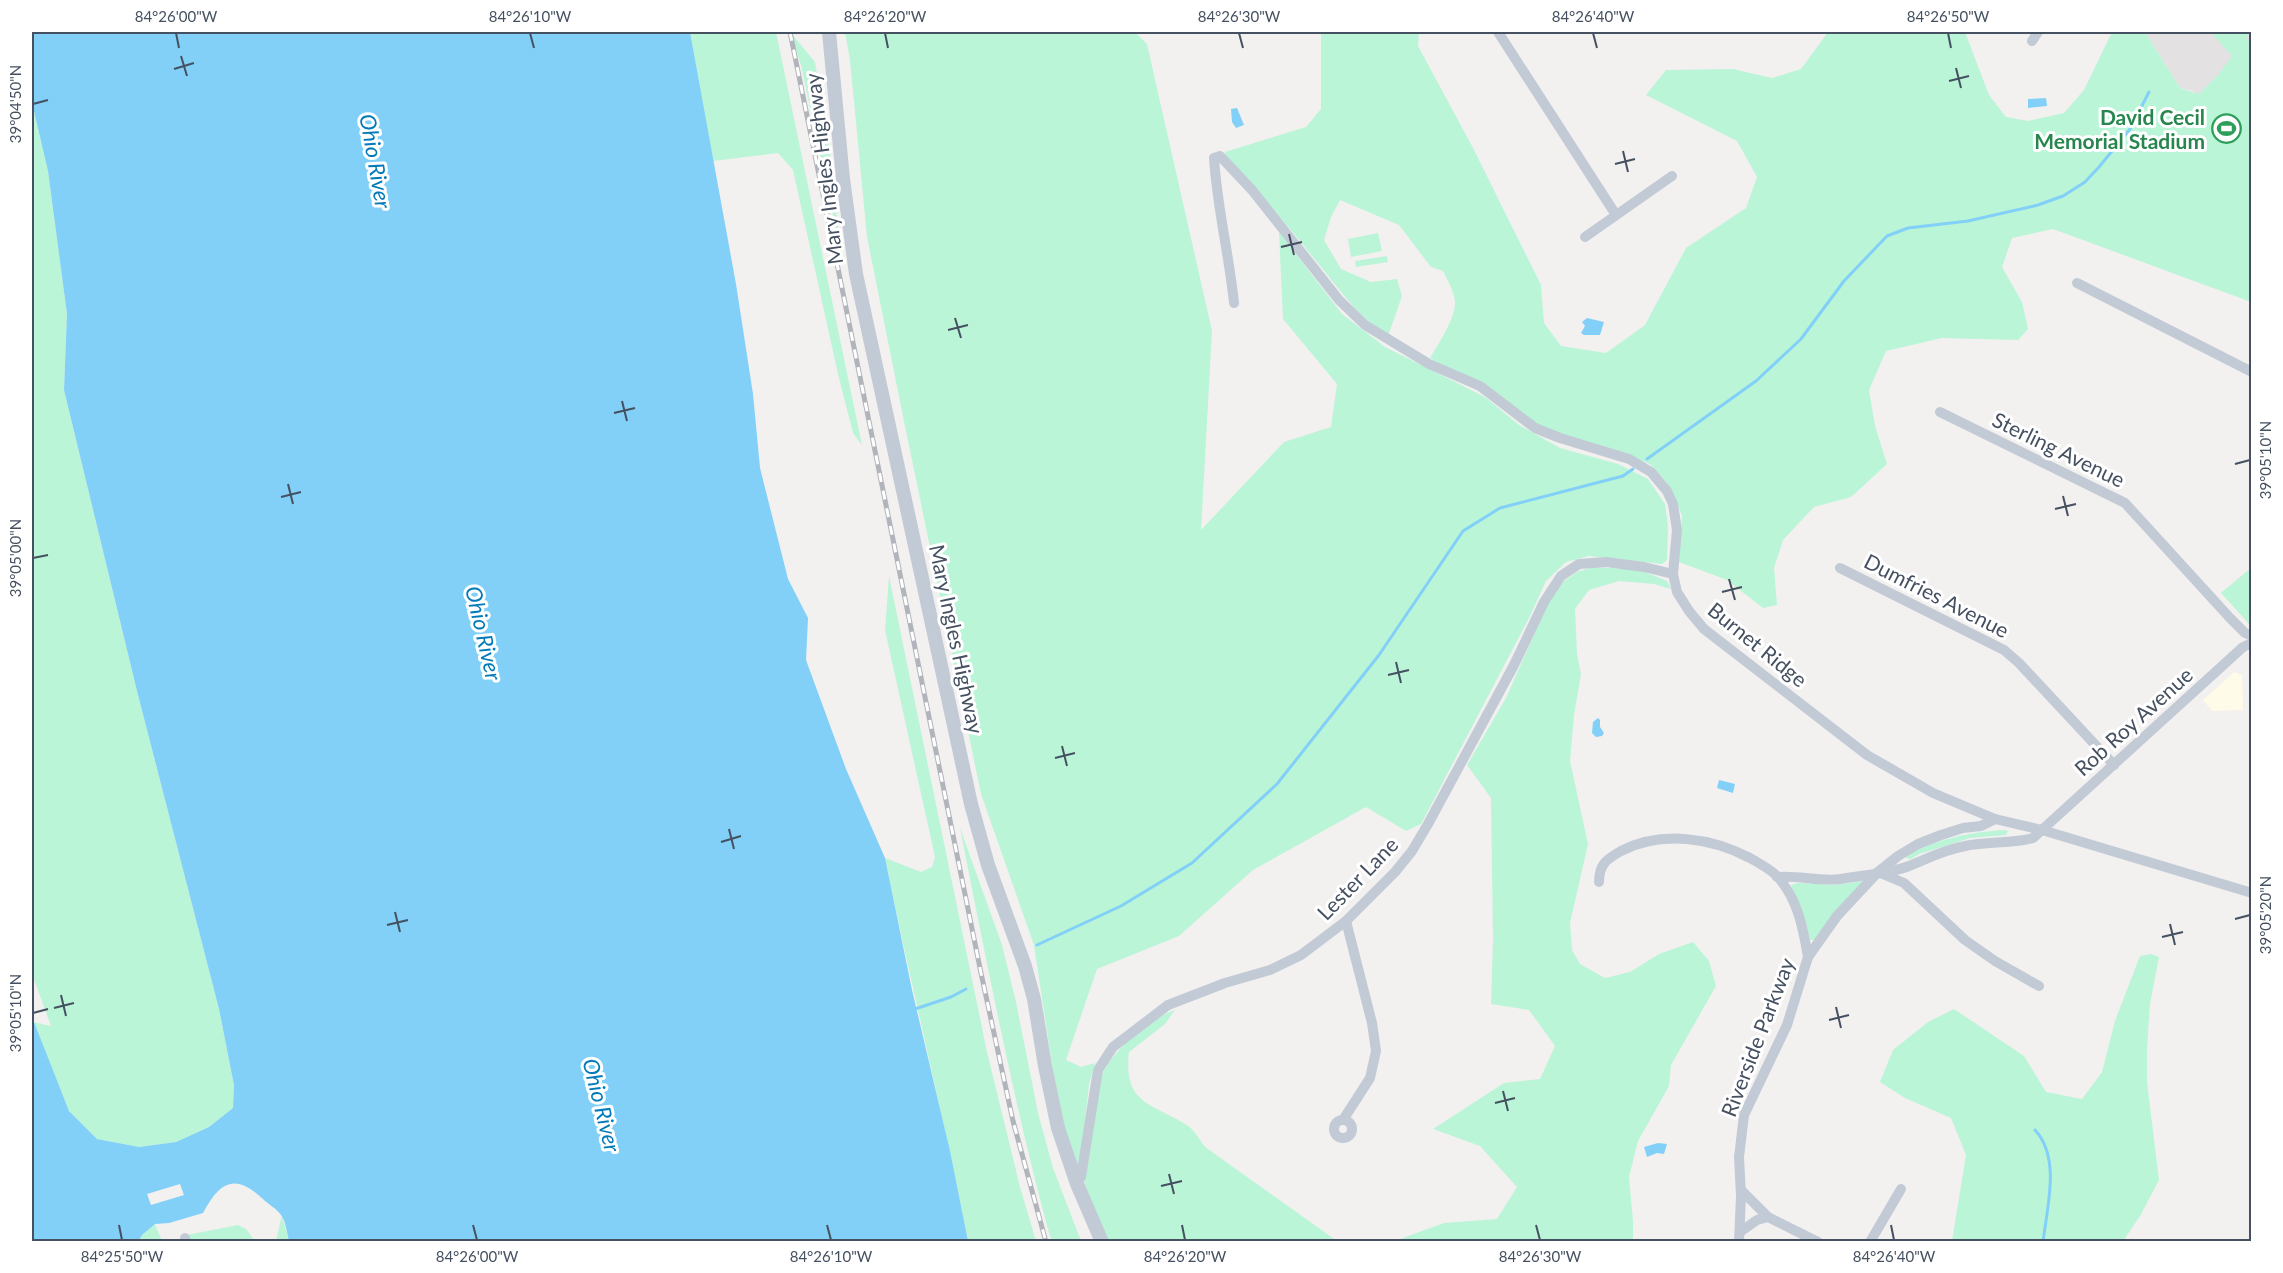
<svg xmlns="http://www.w3.org/2000/svg" width="2283" height="1273" font-family="Lato,sans-serif">
	<style>
		.commercial { fill: #fefbe8 }
		.education { fill: #e4e1e2 }
		.green { fill: #baf5d8 }
		.water { fill: #82d0f7 }
		.pier { fill: #f3f0f0 }
		.lines { fill: none; stroke-linecap: round; stroke-linejoin: round }
		.stream { stroke: #82d0f7; stroke-width: 3 }
		.minor { stroke: #c2cad6; stroke-width: 10 }
		.tertiary { stroke: #c2cad6; stroke-width: 14 }
		.rail-casing { stroke: #b1b4bb; stroke-width: 5 }
		.rail { stroke: #fff; stroke-width: 3; stroke-dasharray: 9; stroke-linecap: butt }
		.ticks { fill: none; stroke: #455060; stroke-width: 2 }
		.labels { text-anchor: middle; dominant-baseline: central; stroke-width: 6; stroke-linejoin: round; paint-order: stroke }
		.leisure-label { font-size: 21px; font-weight: bold; fill: #27864d; stroke: #fff; text-anchor: end }
		.street-label { font-size: 21px; fill: #455060; stroke: #fff }
		.water-label { font-size: 22px; font-style: italic; fill: #007ab9; stroke: #fff }
		.neatline { fill: none; stroke: #455060; stroke-width: 2 }
		.ticks-label { font-size: 15px; text-anchor: middle; fill: #455060 }
	</style>
	<rect width="100%" height="100%" fill="#f3f0f0"/>
	<path class="commercial" d="M2234 672 2242 675 2243 710 2212 711 2203 700Z"/>
	<path class="education" d="M2145 32H2251V216L2193 91 2180 88Z"/>
	<g class="green">
		<path d="M690 32H776L862 445 853 433 838 374 793 170 778 153 713 161Z"/>
		<path d="M790 32 815 62 829 147 841 253 801 65Z"/>
		<path d="M845 32H1135L1147 44 1212 331 1201 530 1284 442 1331 427 1337 384 1283 319 1279 232 1342 314 1385 347 1485 397 1519 425 1560 448 1618 464 1648 479 1665 504 1668 526 1667 560 1662 564 1589 556 1566 562 1546 581 1528 620 1421 824 1406 831 1366 807 1253 870 1179 936 1097 969 1066 1060 1081 1067 1095 1063 1089 1084 1079 1177 1064 1126 1053 1071 1034 945 981 794 906 431 867 237 850 60Z"/>
		<path d="M1321 32H1419L1418 46 1472 146 1541 285 1544 323 1561 346 1606 353 1645 325 1686 248 1746 208 1757 177 1737 141 1646 95 1666 70 1733 69 1772 78 1801 69 1828 32H1965L1989 95 2006 117 2028 121 2064 113 2084 90 2112 32H2145L2180 88 2199 94 2218 75 2232 56 2212 34 2213 33 2251 32 2246 38 2252 44 2251 302 2053 229 2012 238 2002 267 2022 302 2028 329 2018 340 1942 338 1886 351 1869 390 1875 426 1887 464 1851 497 1814 507 1783 540 1774 568 1777 605 1763 608 1727 580 1679 562 1682 516 1675 498 1665 480 1650 464 1623 453 1542 428 1430 358C1438 345 1456 317 1455 302 1454 291 1448 281 1443 271L1431 267 1399 225 1340 200 1331 217 1324 240 1341 269 1371 282 1397 279 1402 296 1388 336C1356 316 1336 284 1312 256 1285 222 1256 190 1227 157L1225 152 1306 127 1321 109Z"/>
		<path d="M32 103 48 171 67 314 64 390 137 691 219 1009 234 1085 233 1108 209 1127 176 1142 139 1147 97 1139 69 1111 33 1022 51 1026 32 974Z"/>
		<path d="M1378 233 1382 251 1351 257 1348 239Z"/>
		<path d="M1387 256 1388 262 1356 267 1355 261Z"/>
		<path d="M1593 567 1640 570 1667 581 1671 589 1654 584 1619 581 1589 590 1575 609 1577 654 1581 674 1574 715 1570 761 1588 844 1570 923 1572 950 1580 964 1605 978 1630 972 1659 954 1693 942 1709 961 1716 986 1671 1065 1669 1086 1638 1141 1629 1177 1633 1221V1241L1392 1242 1444 1223 1497 1219 1517 1187 1480 1146 1433 1129 1504 1083 1540 1079 1555 1046 1529 1010 1491 1004 1493 940 1491 798 1467 765 1506 698 1548 603 1560 584 1577 572Z"/>
		<path d="M2251 568 2252 626H2251L2221 593Z"/>
		<path d="M889 576 987 1052 1020 1187 1036 1241H968C943 1113 911 986 885 858L921 872 932 867 935 857 885 630Z"/>
		<path d="M960 828 1002 945 1016 1002 1038 1113 1053 1168 1081 1241H1052L1049 1233C1013 1100 987 964 960 828Z"/>
		<path d="M2005 830 2008 831 2006 835 1970 838 1919 854 1911 859 1906 858 1907 854C1941 839 1968 832 2005 830Z"/>
		<path d="M1863 881 1815 940H1810L1806 922 1791 885 1798 883 1836 885Z"/>
		<path d="M2151 954 2159 957 2150 1004 2147 1047V1082L2159 1180 2140 1216 2123 1241H1952L1966 1155 1951 1118 1905 1098 1880 1082 1893 1050 1928 1022 1954 1009 2024 1056 2046 1092 2082 1099 2102 1072 2115 1021 2140 956Z"/>
		<path d="M1175 1010 1165 1024 1129 1052C1123 1104 1151 1103 1187 1125 1194 1130 1200 1140 1205 1147L1337 1241H1106L1084 1188 1101 1077C1111 1052 1149 1018 1175 1010Z"/>
		<path d="M282 1215 289 1241H276Z"/>
		<path d="M155 1224 162 1241 139 1242 142 1235Z"/>
		<path d="M238 1225 246 1229 255 1241H189L187 1235Z"/>
	</g>
	<g class="water">
		<path d="M32 32H690L736 284 753 394 760 468 788 579 808 618 806 660 846 769 885 858 912 990 950 1151 968 1241H289C287 1234 286 1221 281 1215 277 1209 268 1204 263 1199 235 1173 220 1181 203 1213L169 1223 155 1224 142 1235 139 1241H32V1017L69 1111 97 1139 139 1147 176 1142 209 1127 233 1108 234 1085 219 1009 137 691 64 390 67 314 48 171 32 103Z"/>
		<path d="M2046 98 2047 106 2028 108V99Z"/>
		<path d="M1237 108 1244 125 1236 128 1232 122 1231 109Z"/>
		<path d="M1587 318 1604 322 1600 335H1584L1581 333 1585 326 1582 322Z"/>
		<path d="M1598 718 1600 720V727L1604 733 1602 736 1596 737 1592 733 1593 722Z"/>
		<path d="M1719 780 1735 784 1733 793 1717 788Z"/>
		<path d="M1658 1143 1667 1144 1664 1154 1657 1153 1647 1157 1644 1147Z"/>
	</g>
	<path class="pier" d="M180 1184 184 1195 151 1205 147 1194Z"/>
	<g class="lines">
		<g class="stream">
			<path d="M1647 459 1756 381 1801 339 1844 281 1887 236 1908 228 1968 221 2038 205 2063 196 2085 182 2099 167 2130 129 2149 92"/>
			<path d="M1037 945 1121 906 1192 863 1277 784 1379 655 1463 531 1500 508 1623 476 1633 469"/>
			<path d="M915 1009 951 997 966 989"/>
			<path d="M2035 1130C2061 1158 2047 1207 2043 1242"/>
		</g>
		<g class="minor">
			<path d="M1498 32 1616 215"/>
			<path d="M2032 41 2038 32"/>
			<path d="M1585 237 1672 176"/>
			<path d="M2077 283 2252 372"/>
			<path d="M1234 303C1229 254 1217 207 1214 158L1220 156 1252 190 1339 300 1365 325 1429 364 1480 386 1535 428 1560 438 1629 459 1651 472 1667 491 1673 504 1677 530 1673 574 1677 592 1689 611 1704 629 1867 755 1933 793 1995 819 2042 830 2252 893"/>
			<path d="M1940 412 2125 503 2230 618 2245 633 2252 636"/>
			<path d="M1840 568 2004 650 2019 663 2114 765"/>
			<path d="M1878 872 1904 883 1965 940 1995 961 2039 986"/>
			<path d="M1777 877C1799 875 1820 882 1841 879 1863 875 1889 874 1909 866 1929 858 1943 850 1965 846 1988 841 2011 844 2033 838L2243 647 2252 643"/>
			<path d="M1599 882C1599 864 1607 859 1621 851 1662 830 1712 838 1750 858 1759 863 1770 869 1777 876 1798 899 1803 928 1808 957"/>
			<circle cx="1343" cy="1129" r="9"/>
			<path d="M1343 1120 1370 1078 1376 1051 1372 1023 1346 921"/>
			<path d="M1077 1184 1081 1177 1098 1070 1113 1047 1168 1005 1225 983 1270 970 1301 955 1346 921 1395 872 1412 851 1428 824 1514 665 1544 602 1561 576 1579 564 1606 562 1644 567 1673 574"/>
			<path d="M1741 1190 1768 1217 1818 1242"/>
			<path d="M1740 1232 1757 1220 1768 1217"/>
			<path d="M185 1238 186 1242"/>
			<path d="M1739 1242 1741 1196 1739 1157 1744 1115 1787 1025 1808 957 1837 916 1878 872 1898 856 1918 844 1941 835 1963 828 1981 826 1995 819"/>
			<path d="M1870 1242 1901 1189"/>
		</g>
		<path class="tertiary" d="M829 32 843 179 856 274 971 804 988 865 1025 966 1034 999 1045 1066 1058 1128 1077 1184 1102 1242"/>
		<defs>
			<path id="rail" d="M790 32 981 973 1013 1121 1046 1242"/>
		</defs>
		<use href="#rail" class="rail-casing"/>
		<use href="#rail" class="rail"/>
	</g>
	<path class="ticks" d="M176 33 179 48M530 33 534 48M885 33 888 48M1239 33 1243 48M1593 33 1597 48M1948 33 1951 48M181 56 187 76M1956 68 1961 88M174 69 194 63M1949 81 1969 76M33 104 48 100M1623 151 1628 172M1615 164 1635 159M1289 234 1294 255M1281 247 1302 242M955 318 961 338M948 330 968 325M622 401 627 421M614 413 635 408M2235 464 2250 460M288 484 293 504M2063 496 2068 516M281 497 301 492M2055 509 2076 504M33 558 48 555M1729 579 1735 600M1722 592 1742 587M1396 662 1401 683M1388 675 1409 670M1062 746 1067 766M1055 758 1075 753M729 829 734 849M721 842 741 836M395 912 400 932M2235 919 2250 915M2170 924 2175 945M387 925 408 920M2162 937 2183 932M61 995 66 1016M1836 1007 1841 1028M54 1008 74 1003M33 1013 48 1009M1829 1020 1849 1015M1503 1091 1508 1111M1495 1103 1515 1098M1169 1174 1174 1194M1161 1186 1182 1181M119 1225 122 1240M473 1225 477 1240M827 1225 831 1240M1182 1225 1185 1240M1536 1225 1540 1240M1891 1225 1894 1240"/>
	<defs>
		<symbol id="stadium-ring" viewBox="-11 -11 22 22"><circle r="9.5" fill="#fff" stroke="#2e9e5b" stroke-width="1.5"/><path d="M0-5a6.5 5 0 1 0 0 10a6.5 5 0 1 0 0-10ZM-3.5-1.8h7v3.6h-7Z" fill="#2e9e5b"/></symbol>
	</defs>
	<g fill-rule="evenodd">
		<use href="#stadium-ring" x="2210" y="112" width="33" height="33"/>
	</g>
	<g class="labels">
		<g class="leisure-label">
			<text x="2205" y="116">David Cecil<tspan x="2205" dy="24">Memorial Stadium</tspan></text>
		</g>
		<g class="street-label">
			<text transform="translate(823 169) rotate(-97)">Mary Ingles Highway</text>
			<text transform="translate(2059 449) rotate(26)">Sterling Avenue</text>
			<text transform="translate(1937 595) rotate(27)">Dumfries Avenue</text>
			<text transform="translate(957 639) rotate(78)">Mary Ingles Highway</text>
			<text transform="translate(1758 644) rotate(39)">Burnet Ridge</text>
			<text transform="translate(2133 721) rotate(-42)">Rob Roy Avenue</text>
			<text transform="translate(1357 878) rotate(-46)">Lester Lane</text>
			<text transform="translate(1757 1037) rotate(-69)">Riverside Parkway</text>
		</g>
		<g class="water-label">
			<text transform="translate(376 161) rotate(80)">Ohio River</text>
			<text transform="translate(484 633) rotate(77)">Ohio River</text>
			<text transform="translate(602 1105) rotate(76)">Ohio River</text>
		</g>
	</g>
	<rect width="2283" height="1273" fill="none" stroke="#ffffff" stroke-width="66"/>
	<rect x="33" y="33" width="2217" height="1207" class="neatline"/>
	<g class="ticks-label">
		<text x="176" y="22">84°26'00"W</text>
		<text x="530" y="22">84°26'10"W</text>
		<text x="885" y="22">84°26'20"W</text>
		<text x="1239" y="22">84°26'30"W</text>
		<text x="1593" y="22">84°26'40"W</text>
		<text x="1948" y="22">84°26'50"W</text>
		<text transform="translate(16 104) rotate(-90)" y="5">39°04'50"N</text>
		<text transform="translate(2266 460) rotate(-90)" y="5">39°05'10"N</text>
		<text transform="translate(16 558) rotate(-90)" y="5">39°05'00"N</text>
		<text transform="translate(2266 915) rotate(-90)" y="5">39°05'20"N</text>
		<text transform="translate(16 1013) rotate(-90)" y="5">39°05'10"N</text>
		<text x="122" y="1262">84°25'50"W</text>
		<text x="477" y="1262">84°26'00"W</text>
		<text x="831" y="1262">84°26'10"W</text>
		<text x="1185" y="1262">84°26'20"W</text>
		<text x="1540" y="1262">84°26'30"W</text>
		<text x="1894" y="1262">84°26'40"W</text>
	</g>
</svg>
